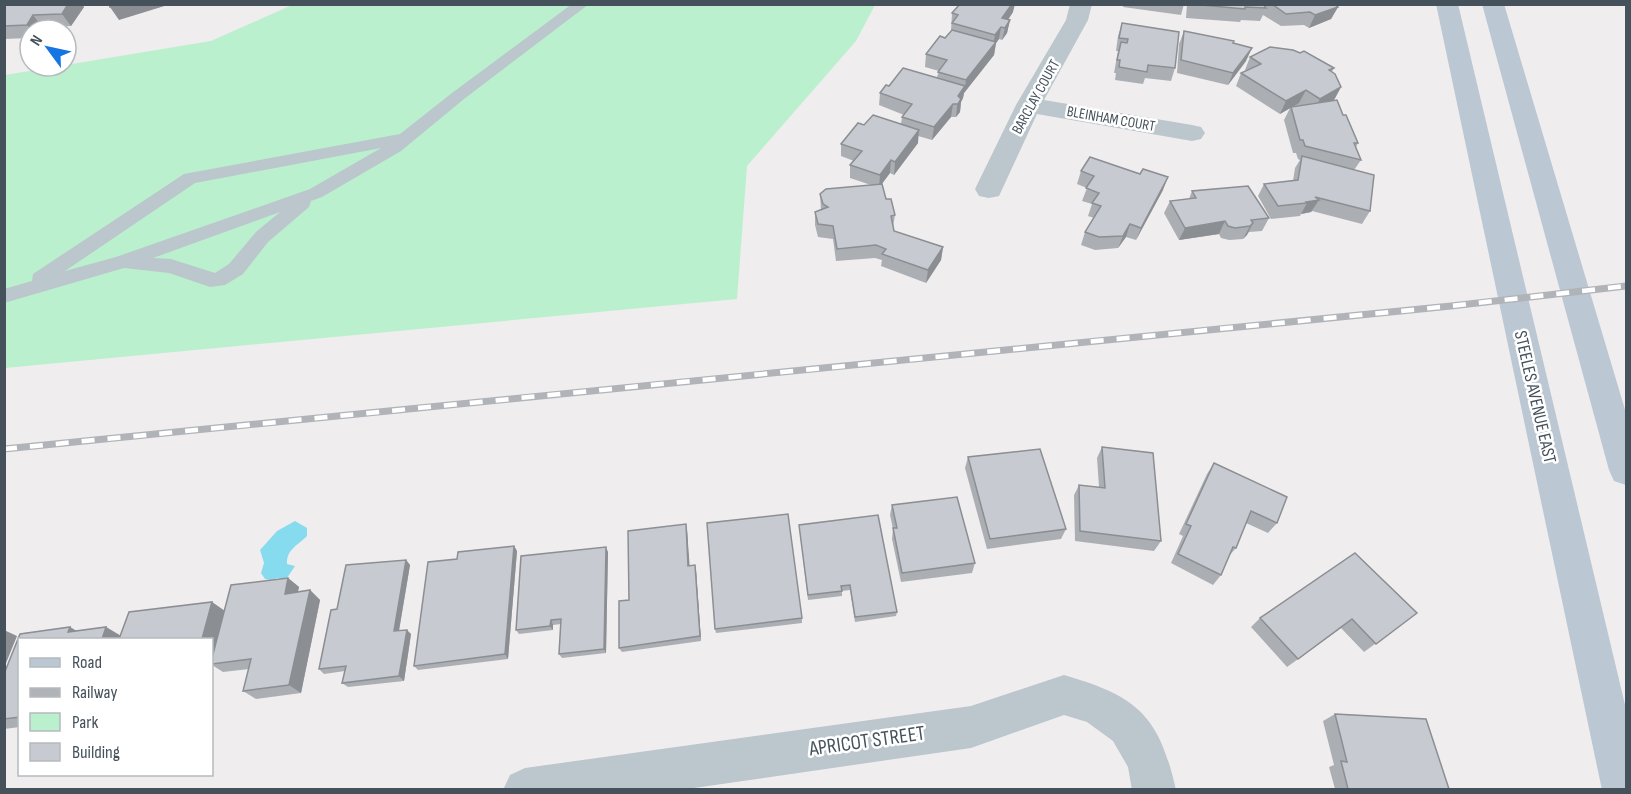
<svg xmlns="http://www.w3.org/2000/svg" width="1631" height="794" font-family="'Sofia Sans Condensed',sans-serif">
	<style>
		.green { fill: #baf0cd }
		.water { fill: #86dcee }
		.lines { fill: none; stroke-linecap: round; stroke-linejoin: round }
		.lane { fill: #bbc6cd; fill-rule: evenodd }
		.street { fill: #bbc6cd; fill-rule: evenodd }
		.secondary { fill: #bbc7d2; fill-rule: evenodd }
		.rail-casing { stroke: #b0b3b8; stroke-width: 7 }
		.rail { stroke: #fff; stroke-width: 4.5; stroke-dasharray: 13; stroke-linecap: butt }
		.wall { fill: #abafb4 }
		.shaded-wall { fill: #8b8e92 }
		.building { fill: #c7cbd1; stroke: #8b8e92; stroke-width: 1.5 }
		.labels { text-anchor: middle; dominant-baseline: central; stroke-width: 5; stroke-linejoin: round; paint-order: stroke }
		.far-street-label { font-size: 15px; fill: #45525b; stroke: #fff }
		.street-label { font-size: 18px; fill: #45525b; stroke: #fff }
		.near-street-label { font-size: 21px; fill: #45525b; stroke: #fff }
	</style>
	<rect width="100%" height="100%" fill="#f0edee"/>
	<path class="green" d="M292 5H875L856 41 747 166 737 299 5 368V75L211 41Z"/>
	<path class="water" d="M295 521 307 528V536C298 545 286 550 287 564L295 566 285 581 278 578 271 580 265 579 261 573 264 563 260 550 277 531Z"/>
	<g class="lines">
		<path class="lane" d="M572 4H589L464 99 401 151 322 197 311 201 309 207 268 242 243 274 225 285 210 287 169 273 124 268 4 303V289L32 281 33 274 184 174 400 134 452 93ZM381 148 310 189 116 257 65 271 195 183ZM280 212 256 232 229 264 215 273 171 259 153 258Z"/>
		<g class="street">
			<path d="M1070 4H1092L1088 20 1044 100 1192 125 1201 127 1205 133 1201 139 1192 141 1037 114 999 196 989 198 979 196 975 189 1016 105 1066 20Z"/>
			<path d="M1064 675C1136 696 1159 714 1176 790H1132L1128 767 1113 741 1087 722 1064 715 971 748 680 790H503L510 775 525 768 971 706Z"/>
		</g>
		<g class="secondary">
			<path d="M1436 4H1458L1626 709V790H1602Z"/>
			<path d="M1482 4H1504L1626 413V485L1614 481 1609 470Z"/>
		</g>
		<defs>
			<path id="rail" d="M4 449 1451 306 1626 286"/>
		</defs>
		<use href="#rail" class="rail-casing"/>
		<use href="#rail" class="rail"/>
	</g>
	<g class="wall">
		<path d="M4 4H82L84 7 71 26 43 28 41 30H30V38L4 39Z"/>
		<path d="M1124 4H1184L1181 15 1123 7Z"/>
		<path d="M1187 4H1337L1336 6 1338 7 1331 19 1309 28 1304 25 1281 26 1263 15 1260 21 1241 20 1240 22 1186 18Z"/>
		<path d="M1013 12 1008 20H1010L1007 33 1002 40 999 39 996 43 994 55 964 93 963 98 961 102 960 112 956 117H951L932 140 918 136V143L894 175 890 173 881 184 886 199 895 215 893 227 894 231 943 247 941 260 926 283 881 266 882 260 875 258 836 261 833 239 818 237 815 225V212L821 210 820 194 871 185 850 178V165L854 161 841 156V144L864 125 901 124 902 117 904 115 879 105 880 93 889 86 937 77 939 71 925 67 926 54 945 38 951 31 952 13Z"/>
		<path d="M1122 23 1175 68 1171 81 1145 78 1143 84 1115 80 1116 73H1114L1118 51H1116L1118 36Z"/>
		<path d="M1184 31 1233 43 1246 61 1228 85 1177 73 1179 44Z"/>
		<path d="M1300 53 1334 68 1332 72 1341 87 1334 100 1358 143 1356 147 1361 160 1354 170 1370 211 1362 224 1312 211 1311 212 1301 214 1300 216 1271 219 1258 196 1264 184 1293 181 1295 168 1300 160 1298 159 1296 153H1293L1284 120 1290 108 1280 114 1236 86 1241 73 1246 71 1245 70 1250 57Z"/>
		<path d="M1081 171 1163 190 1136 240 1126 237 1118 248 1095 250 1081 245 1085 232 1094 218 1088 216 1092 204 1082 201 1087 188 1077 184Z"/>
		<path d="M1192 191 1269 218 1262 231 1249 232 1243 239 1229 240 1221 238 1219 234 1179 240 1164 213 1170 201 1189 199Z"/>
		<path d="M1102 447 1161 541 1154 551 1075 541 1074 495 1079 485 1099 487 1097 458Z"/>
		<path d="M968 457 1066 529 1061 539 987 549 965 468Z"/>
		<path d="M1214 463 1277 523 1268 533 1246 523 1236 548 1229 556 1221 575 1213 585 1171 563 1183 536 1179 534 1207 474Z"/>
		<path d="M892 505 975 563 972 573 901 582 892 539 893 529 890 515Z"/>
		<path d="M799 525 897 612 896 616 855 622 850 590 842 591V596L808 600Z"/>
		<path d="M687 529 689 566 696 570 701 641 622 652 619 648 629 600Z"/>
		<path d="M514 546 517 551 508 659 418 670 414 666 457 559Z"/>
		<path d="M608 552 606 653 562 658 559 654 561 624 553 625V630L519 634 516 630Z"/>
		<path d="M406 560 410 565 399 631 411 634 404 681 348 687 342 683 345 671 324 674 319 669 337 609Z"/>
		<path d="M288 578 299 587 298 592 310 590 320 600 301 693 256 699 243 691 249 669 223 672 212 665V639H20V727L4 729V674L20 634 70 627 76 631 106 627 121 636 129 612 212 602 224 611 231 585Z"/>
		<path d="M1417 613 1364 652 1341 628 1287 667 1251 627 1260 618Z"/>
		<path d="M802 618V623L716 633 715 629Z"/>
		<path d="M1335 714 1449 789H1335L1329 767 1334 765 1323 721Z"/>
	</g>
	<g class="shaded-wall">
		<path d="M68 4H82L84 7 71 26 62 14Z"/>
		<path d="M119 4H171L119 20 110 7Z"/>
		<path d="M1012 4H1015L1013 12 1003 27H1001L999 39 996 43 994 55 964 93 963 98 961 102 960 112 956 117 958 96 965 86 966 80 993 46 995 35 1002 18Z"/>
		<path d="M1332 4H1337L1336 7H1338L1331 19 1309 28 1315 15Z"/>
		<path d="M33 15 43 28 41 30H31L27 25Z"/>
		<path d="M1010 20 1007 33 1002 40 1005 28Z"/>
		<path d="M1252 48 1246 61 1228 85 1233 73Z"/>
		<path d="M1341 87 1334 100 1313 111 1320 99Z"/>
		<path d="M1306 90 1299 103 1280 114 1286 101Z"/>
		<path d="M953 104 951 117 932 140 934 127Z"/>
		<path d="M919 130 918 143 894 175 895 162Z"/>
		<path d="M891 160 890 173 879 188 880 175Z"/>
		<path d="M1168 177 1163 190 1136 240 1141 228Z"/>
		<path d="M1319 200 1311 212 1301 214 1307 203 1306 202Z"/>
		<path d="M1225 221 1219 234 1179 240 1185 228Z"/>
		<path d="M1253 223 1247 235 1243 239 1250 226Z"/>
		<path d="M1130 224 1126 237 1118 248 1123 236Z"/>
		<path d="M943 247 941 260 926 283 928 270Z"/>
		<path d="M686 524 687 529 690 571 688 566Z"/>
		<path d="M514 546 517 551 508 659 505 654Z"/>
		<path d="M606 547 608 552 606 653 604 649Z"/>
		<path d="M406 560 410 565 398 636 394 631Z"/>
		<path d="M695 565 696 570 701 641 700 636Z"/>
		<path d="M288 578 299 587 295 603 285 594Z"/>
		<path d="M310 590 320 600 301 693 289 685Z"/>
		<path d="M212 602 225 611 212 659V639H202Z"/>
		<path d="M1352 619 1341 628 1287 667 1298 659Z"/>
		<path d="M551 620 553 625V630L550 626Z"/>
		<path d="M70 627 85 636 68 632Z"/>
		<path d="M106 627 121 636 120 639H102Z"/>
		<path d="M4 630 17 636 4 668Z"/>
		<path d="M407 630 411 634 404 681 399 676Z"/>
	</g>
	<g class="building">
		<path d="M4 4H68L62 14 33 15 27 25 4 26Z"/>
		<path d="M109 4H119L110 7Z"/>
		<path d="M960 4H1012L1002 18 1010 20 1005 28 1001 27 995 35 952 23 958 15 952 13Z"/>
		<path d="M1190 4H1263L1266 8 1245 7V9Z"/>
		<path d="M1272 4H1334L1338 7 1315 15 1310 12 1286 14Z"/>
		<path d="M1122 23 1179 32 1175 68 1148 65 1147 72 1119 67 1120 60H1117L1121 42 1127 43 1128 39 1119 38Z"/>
		<path d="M952 30 996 42 966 80 938 72 947 60 926 54 940 36 945 38Z"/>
		<path d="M1184 31 1234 41 1233 43 1252 48 1233 73 1181 60Z"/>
		<path d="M1270 47 1293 50 1300 53 1304 51 1334 68 1329 70 1335 74 1341 87 1320 99 1306 90 1286 101 1241 73 1261 64 1250 57Z"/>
		<path d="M903 68 965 86 958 96 961 99 958 104H953L934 127 902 117 912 104 880 93 886 85 889 86Z"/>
		<path d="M1337 100 1343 115H1346L1358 143H1354L1361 160 1305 146 1303 140H1300L1291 107Z"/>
		<path d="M873 115 919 130 895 162 891 160 880 175 850 165 862 151 841 144 858 123 864 125Z"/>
		<path d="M1302 156 1374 175 1370 211 1315 197 1319 200 1306 202 1307 203 1278 206 1264 184 1298 180Z"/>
		<path d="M1090 157 1140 174 1143 169 1168 177 1141 228 1130 224 1123 236 1099 237 1085 232 1101 206 1092 203 1099 193 1086 188 1094 176 1081 171Z"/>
		<path d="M882 184 886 199H891L895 215 891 216 894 231 943 247 928 270 882 254 886 249 876 245 837 249 833 226 818 224 815 212 828 207 823 204 820 194 826 189Z"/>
		<path d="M1248 186 1269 218 1251 220 1253 223 1250 226 1235 228 1228 226 1225 221 1185 228 1170 201 1196 198 1192 191Z"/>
		<path d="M1102 447 1153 453 1161 541 1080 531 1079 485 1105 488Z"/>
		<path d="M1040 449 1066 529 990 539 968 457Z"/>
		<path d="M1214 463 1287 497 1277 523 1251 511 1236 548 1233 547 1221 575 1178 554 1191 526 1186 524Z"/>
		<path d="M957 497 975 563 902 573 893 528H897L892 505Z"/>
		<path d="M788 514 802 618 715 629 707 523Z"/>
		<path d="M878 515 897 612 855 617 850 585 841 586 842 591 808 595 799 525Z"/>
		<path d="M686 524 688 566 695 565 700 636 619 648V601L629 600 628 531Z"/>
		<path d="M514 546 505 654 414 666 428 562 457 559 458 552Z"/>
		<path d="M606 547 604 649 559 654 561 619 551 620 550 626 516 630 521 556Z"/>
		<path d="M1355 553 1417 613 1376 644 1352 619 1298 659 1260 618Z"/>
		<path d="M406 560 394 631 407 630 399 676 342 683 346 666 319 669 331 610 337 609 346 565Z"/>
		<path d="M288 578 285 594 310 590 289 685 243 691 251 659 212 664V658L231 585Z"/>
		<path d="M212 602 202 639H119L129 612Z"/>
		<path d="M70 627 68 632 106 627 102 639H20V717L4 719V674L20 634Z"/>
		<path d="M1335 714 1426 719 1449 789H1348L1341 761 1347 762Z"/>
	</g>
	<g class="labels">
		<g class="far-street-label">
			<text transform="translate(1036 97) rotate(-61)">BARCLAY COURT</text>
			<text transform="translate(1111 119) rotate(10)">BLEINHAM COURT</text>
		</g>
		<g class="street-label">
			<text transform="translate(1535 397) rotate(77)">STEELES AVENUE EAST</text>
		</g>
		<g class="near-street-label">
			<text transform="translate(867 741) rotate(-8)">APRICOT STREET</text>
		</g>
	</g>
	<rect width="1631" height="794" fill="none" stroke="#45525b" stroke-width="12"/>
	<rect x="18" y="638" width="195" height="138" fill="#ffffff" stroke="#b5babd" stroke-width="1.5"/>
	<rect x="30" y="658" width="30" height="9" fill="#bbc7d2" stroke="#b5babd" stroke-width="1.5"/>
	<text x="72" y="668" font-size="18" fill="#45525b">Road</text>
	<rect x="30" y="688" width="30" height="9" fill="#b0b3b8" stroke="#b5babd" stroke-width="1.5"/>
	<text x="72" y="698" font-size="18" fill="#45525b">Railway</text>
	<rect x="30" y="713" width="30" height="18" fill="#baf0cd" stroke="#b5babd" stroke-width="1.5"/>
	<text x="72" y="728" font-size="18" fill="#45525b">Park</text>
	<rect x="30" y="743" width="30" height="18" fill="#c7cbd1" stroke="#b5babd" stroke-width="1.5"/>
	<text x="72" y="758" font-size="18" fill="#45525b">Building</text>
	<g transform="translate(48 48) rotate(303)"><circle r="28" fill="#ffffff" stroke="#b5babd" stroke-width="1.5"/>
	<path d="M0-4.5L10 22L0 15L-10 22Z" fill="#1576e3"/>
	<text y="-9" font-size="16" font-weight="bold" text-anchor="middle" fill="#45525b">N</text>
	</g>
</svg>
